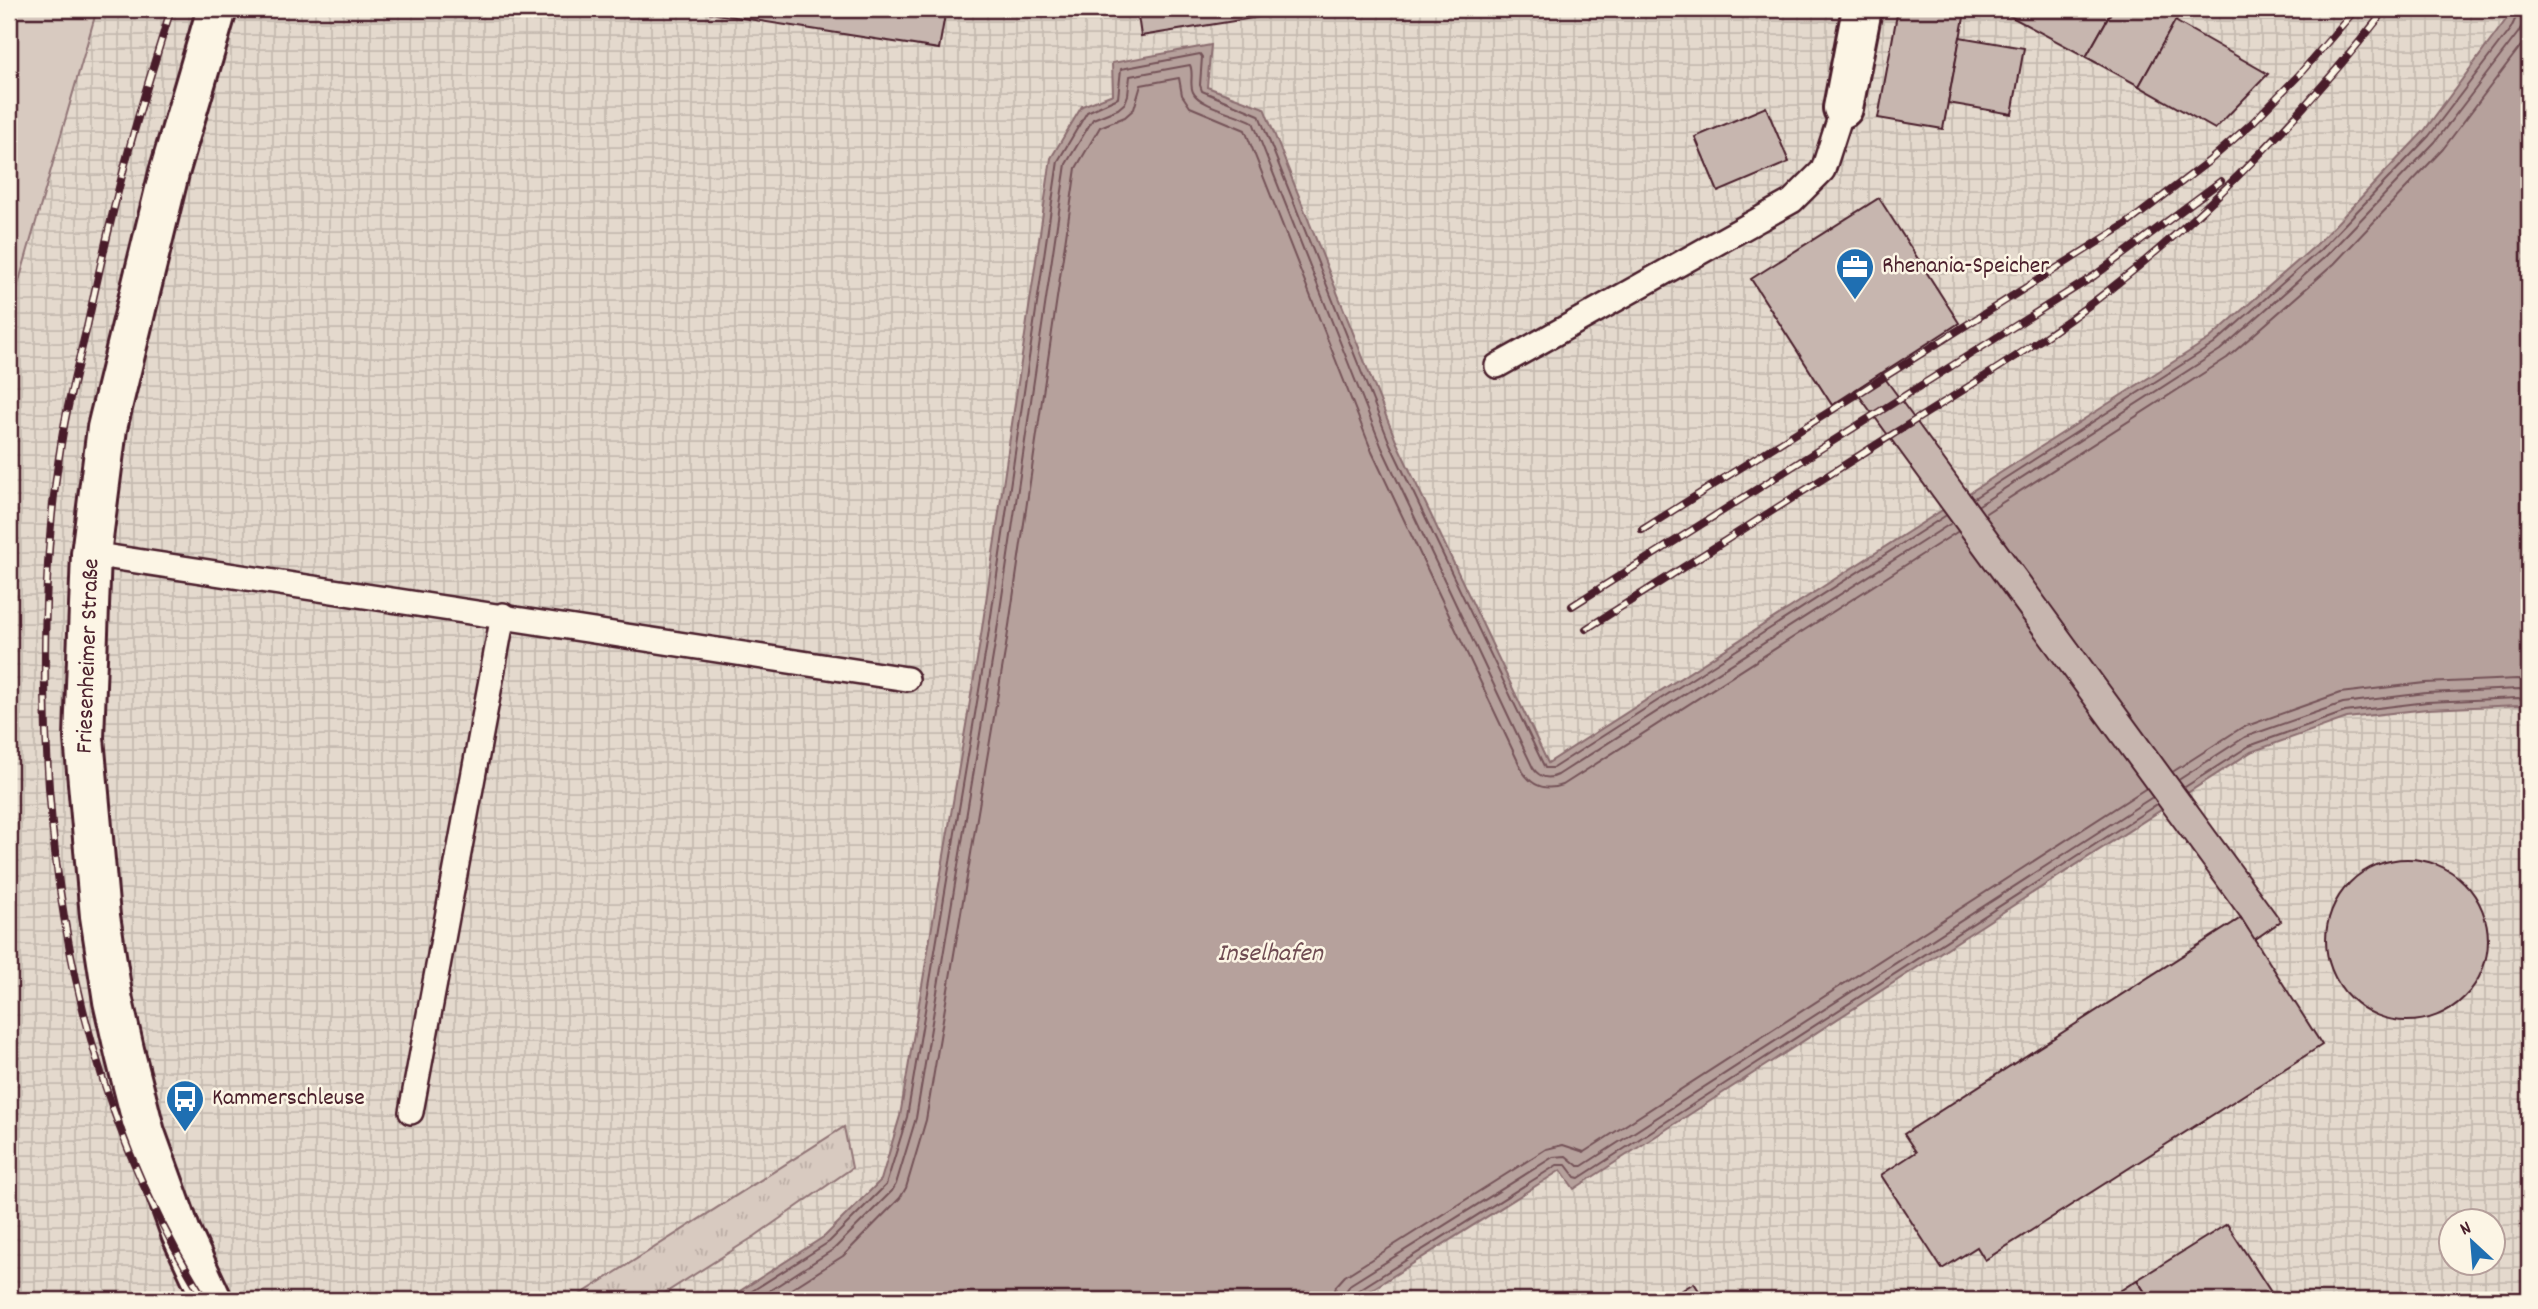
<svg xmlns="http://www.w3.org/2000/svg" width="2538" height="1309" font-family="Dekko,sans-serif">
	<style>
		.industrial { fill: url(#industrial-grid); fill-rule: evenodd }
		.grass { fill: url(#grass-tufts); stroke: #917476; stroke-width: 2 }
		.garden { fill: #d8cac0; stroke: #917476; stroke-width: 2 }
		.water { fill: #b6a19c; stroke: #8b6d6f; stroke-width: 2 }
		.lines { fill: none; stroke-linecap: round; stroke-linejoin: round }
		.shore { stroke: #755358; stroke-width: 2 }
		.building { fill: #c7b6af; stroke: #4a1f2b; stroke-width: 2 }
		.service-casing { stroke: #4a1f2b; stroke-width: 28 }
		.minor-casing { stroke: #4a1f2b; stroke-width: 44 }
		.tertiary-casing { stroke: #4a1f2b; stroke-width: 44 }
		.service { stroke: #fcf5e5; stroke-width: 23 }
		.minor { stroke: #fcf5e5; stroke-width: 38 }
		.tertiary { stroke: #fcf5e5; stroke-width: 38 }
		.rail-casing { stroke: #4a1f2b; stroke-width: 8 }
		.rail { stroke: #fcf5e5; stroke-width: 5; stroke-dasharray: 16; stroke-linecap: butt }
		.labels { text-anchor: middle; dominant-baseline: central; stroke-width: 5; stroke-linejoin: round; paint-order: stroke }
		.poi-label { font-size: 24px; fill: #4a1f2b; stroke: #fcf5e5; text-anchor: start }
		.street-label { font-size: 24px; fill: #4a1f2b; stroke: #fcf5e5 }
		.water-label { font-size: 26px; font-style: italic; fill: #704c53; stroke: #fcf5e5 }
	</style>
	<defs>
		<pattern id="industrial-grid" width="8" height="8" patternUnits="userSpaceOnUse" patternTransform="scale(1.75)"><rect width="8" height="8" fill="#e4d9cd"/><path d="M0 4h8M4 0v8" fill="none" stroke="#c5bab0"/></pattern>
		<pattern id="grass-tufts" width="24" height="20" patternUnits="userSpaceOnUse" patternTransform="scale(1.75)"><rect width="24" height="20" fill="#d8cac0"/><path d="M3 7l-1-3M5 7V3M7 7l1-3M15 17l-1-3M17 17v-4M19 17l1-3" fill="none" stroke="#bbada5"/></pattern>
	</defs>
	<rect width="100%" height="100%" fill="#f1e8da"/>
	<filter id="ink" filterUnits="userSpaceOnUse"><feTurbulence type="fractalNoise" baseFrequency=".0143" numOctaves="2"/><feDisplacementMap in="SourceGraphic" scale="14" xChannelSelector="R" yChannelSelector="G"/><feConvolveMatrix kernelMatrix="1 2 1 2 8 2 1 2 1" color-interpolation-filters="sRGB"/></filter>
	<g filter="url(#ink)">
		<g class="industrial">
			<path d="M97 9H2514L2424 131 2316 245 2209 339 1548 763 1396 441 1264 109 1207 87 1210 46 1113 94 1082 106 1051 158 980 642 900 1116 881 1180 825 1236 726 1300H9V316Z"/>
			<path d="M2519 705 2529 708V1300H1355L1562 1170 1575 1189 2251 752 2347 718 2427 709ZM2450 1222H2492V1264H2450Z"/>
		</g>
		<path class="grass" d="M844 1127 852 1168 755 1236 654 1300H572Z"/>
		<path class="garden" d="M9 9H97L9 316Z"/>
		<path class="water" d="M2514 9H2529V708L2519 705 2427 709 2347 718 2251 752 1574 1189 1561 1170 1355 1300H726L825 1236 881 1180 900 1116 980 642 1051 158 1082 106 1113 94 1112 63 1211 45 1207 87 1264 108 1396 441 1548 763 2209 339 2316 245 2424 131Z"/>
		<g class="lines">
			<g class="shore">
				<path d="M1974 498 2214 344 2320 250 2429 136 2511 28 2520 9"/>
				<path d="M1979 505 2220 350 2326 256 2435 142 2518 33 2527 17 2529 9"/>
				<path d="M1986 513 2227 358 2334 264 2443 149 2529 35"/>
				<path d="M2174 771 2241 728 2340 693 2425 683 2517 679 2529 681"/>
				<path d="M2180 779 2245 737 2343 703 2426 693 2519 689 2529 692"/>
				<path d="M2185 787 2249 746 2345 712 2427 702 2518 698 2529 701"/>
				<path d="M738 1300 829 1242 886 1185 907 1117 987 643 1058 161 1087 112 1118 98 1121 69 1200 54 1202 57 1200 85 1202 91 1259 115 1390 444 1545 768H1553L1945 516"/>
				<path d="M755 1300 834 1249 892 1191 896 1184 916 1118 995 644 1066 164 1093 119 1118 109 1125 103 1128 95 1130 76 1190 65C1194 74 1189 84 1193 92 1199 106 1239 114 1253 122L1382 448 1533 768C1539 777 1548 780 1558 775L1950 524"/>
				<path d="M774 1300 843 1256 900 1198 906 1188 926 1120 1006 646 1076 168 1100 127 1125 117 1134 109 1141 85 1179 78 1182 95 1190 107 1245 130 1372 452 1523 772C1533 787 1546 791 1563 785L1957 532"/>
				<path d="M1333 1300 1336 1286 1345 1276 1546 1149 1563 1145 1584 1152 2145 789"/>
				<path d="M1344 1300 1346 1291 1351 1284 1553 1157 1566 1156 1578 1166H1582L2151 798"/>
				<path d="M1353 1300 1357 1291 1557 1165H1566L1575 1177 1579 1178 2156 805"/>
			</g>
		</g>
		<g class="building">
			<path d="M684 9H946L939 49Z"/>
			<path d="M1137 9H1258L1259 17 1141 36Z"/>
			<path d="M1898 9H1946L1965 12 1943 129 1878 118Z"/>
			<path d="M1997 9H2113L2086 57Z"/>
			<path d="M2113 9H2182L2139 86 2086 57Z"/>
			<path d="M2175 21 2268 74 2215 129 2139 86Z"/>
			<path d="M1960 37 2024 48 2012 114 1948 103Z"/>
			<path d="M1766 107 1789 162 1718 192 1695 137Z"/>
			<path d="M1879 198 1959 323 1832 405 1751 279Z"/>
			<path d="M1881 373 2281 921 2254 940 2241 918 1855 390Z"/>
			<circle cx="2407" cy="940" r="81"/>
			<path d="M2241 918 2322 1045 1985 1260 1977 1247 1942 1269 1881 1175 1916 1152 1904 1134Z"/>
			<path d="M2227 1224 2276 1300H2150L2137 1280Z"/>
			<path d="M2137 1280 2150 1300H2106Z"/>
			<path d="M1694 1283 1705 1300H1666Z"/>
		</g>
		<g class="lines">
			<defs>
				<g id="service">
					<path d="M1497 366 1792 201 1823 170 1843 108"/>
					<path d="M91 554 907 679"/>
					<path d="M411 1112 503 615"/>
				</g>
				<path id="minor" d="M1843 108 1862 9"/>
				<path id="tertiary" d="M212 1300 181 1233 145 1133 125 1054 113 1001 100 916 84 738 91 554 107 428 169 173 217 9"/>
			</defs>
			<use href="#service" class="service-casing"/>
			<use href="#minor" class="minor-casing"/>
			<use href="#tertiary" class="tertiary-casing"/>
			<use href="#service" class="service"/>
			<use href="#minor" class="minor"/>
			<use href="#tertiary" class="tertiary"/>
			<defs>
				<g id="rail">
					<path d="M171 9C154 64 136 120 122 176 109 226 98 276 87 327 78 363 68 401 62 438 48 522 44 607 45 692 48 908 89 1115 205 1300"/>
					<path d="M1642 530 2128 223 2209 161 2252 123 2298 76 2356 9"/>
					<path d="M1572 606 2094 276 2221 181"/>
					<path d="M1586 629C1690 563 1794 497 1898 431 1969 386 2043 342 2109 290 2214 208 2304 113 2386 9"/>
				</g>
			</defs>
			<use href="#rail" class="rail-casing"/>
			<use href="#rail" class="rail"/>
		</g>
	</g>
	<defs>
		<symbol id="office-pin" viewBox="-11 -11 22 30"><path d="M0 17L-7.5 6A9.5 9.5 0 1 1 7.5 6Z" fill="#1f6fb2" stroke="#fcf5e5"/><path d="M-6-3h4V-5.5h4V-3h4V5H-6ZM-1-4.5V-3h2v-1.5ZM-6 0V1H6V0Z" fill="#fff"/></symbol>
		<symbol id="bus-pin" viewBox="-11 -11 22 30"><path d="M0 17L-7.5 6A9.5 9.5 0 1 1 7.5 6Z" fill="#1f6fb2" stroke="#fcf5e5"/><path d="M-5-6H5V4H4V6H2V4H-2V6H-4V4H-5ZM-3.5-4V0h7V-4ZM-3.5 1.2v1.5H-2V1.2ZM2 1.2v1.5H3.5V1.2Z" fill="#fff"/></symbol>
	</defs>
	<g fill-rule="evenodd">
		<use href="#office-pin" x="1833" y="245" width="44" height="60"/>
		<use href="#bus-pin" x="163" y="1077" width="44" height="60"/>
	</g>
	<g class="labels">
		<g class="poi-label">
			<text x="1882" y="267">Rhenania-Speicher</text>
			<text x="212" y="1099">Kammerschleuse</text>
		</g>
		<g class="street-label">
			<text transform="translate(89 656) rotate(-88)">Friesenheimer Straße</text>
		</g>
		<g class="water-label">
			<text x="1270" y="954">Inselhafen</text>
		</g>
	</g>
	<rect width="2538" height="1309" fill="none" stroke="#fcf5e5" stroke-width="35"/>
	<rect x="18" y="18" width="2503" height="1274" fill="none" stroke="#4a1f2b" stroke-width="2.5" filter="url(#ink)"/>
	<g transform="translate(2472 1242) rotate(334)"><circle r="33" fill="#fcf5e5" stroke="#b59f9b" stroke-width="2"/>
	<path d="M0-5L12 26L0 18L-12 26Z" fill="#1f6fb2"/>
	<text y="-10" font-size="19" font-weight="bold" text-anchor="middle" fill="#4a1f2b">N</text>
	</g>
</svg>
